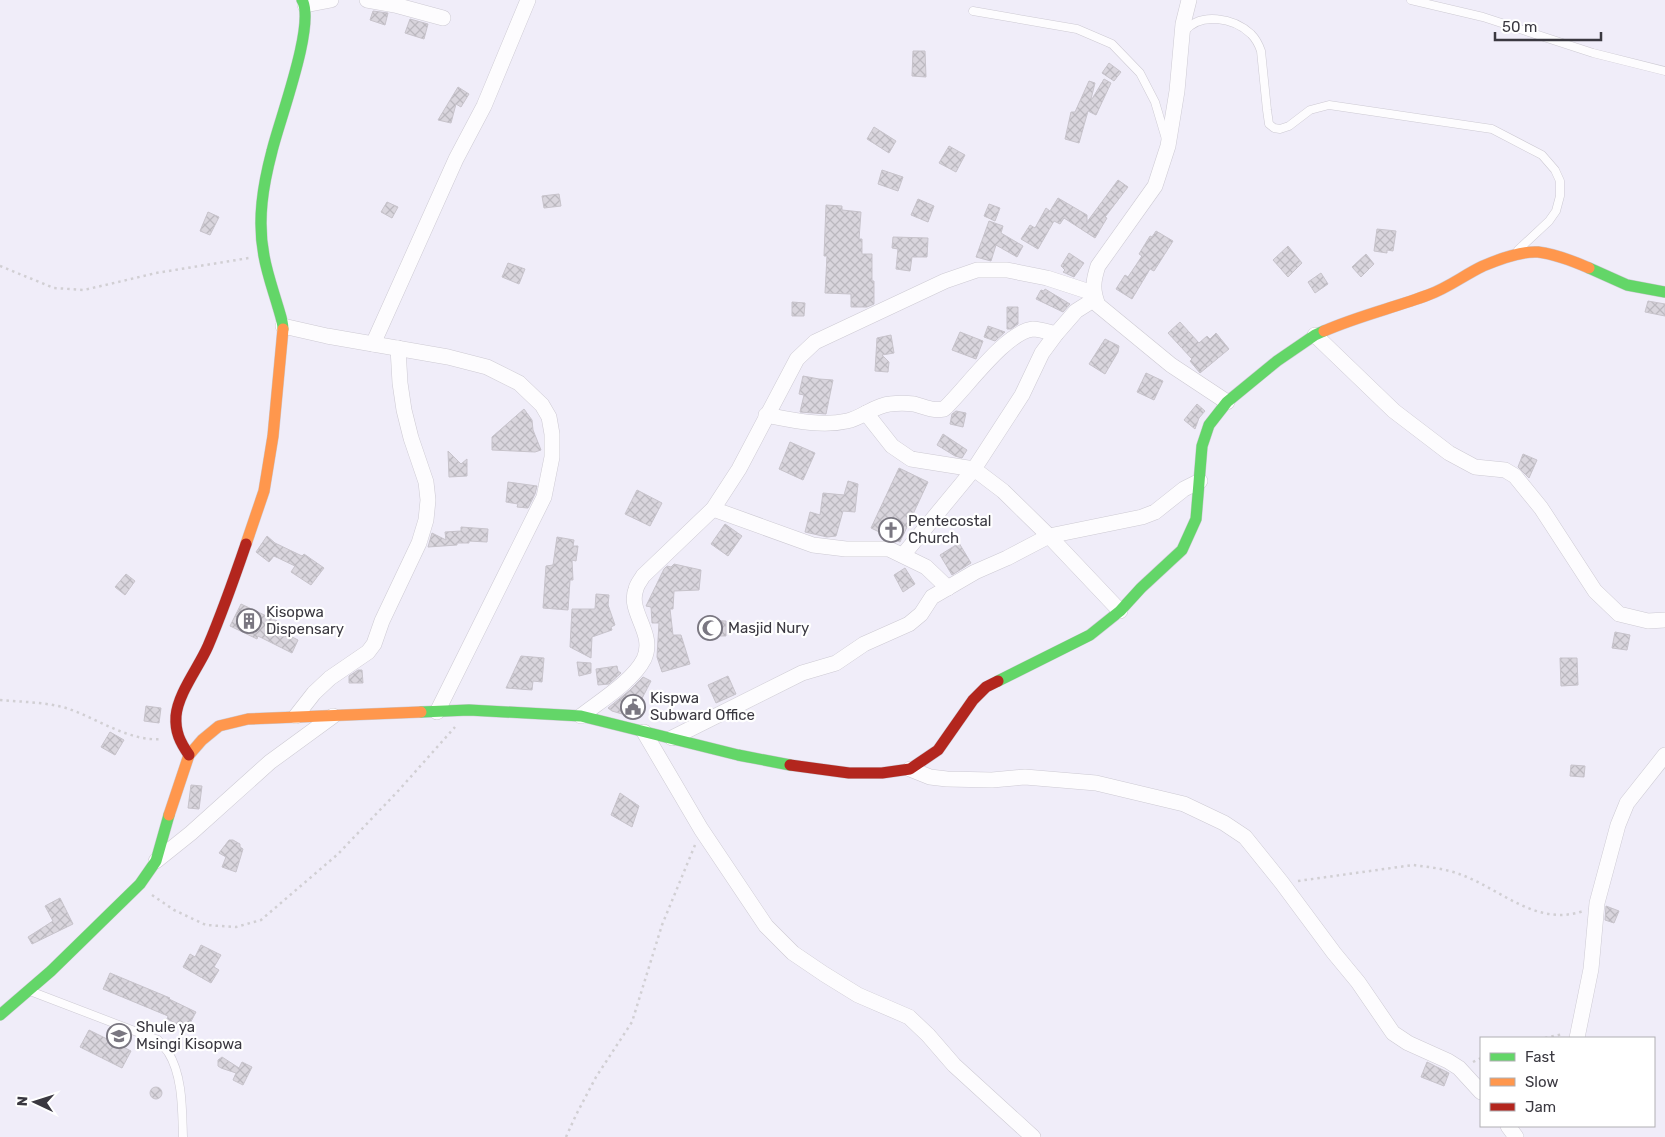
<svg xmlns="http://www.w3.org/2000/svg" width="1665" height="1137" font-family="Rubik,sans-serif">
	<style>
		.building { fill: url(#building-cross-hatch); stroke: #c7c3cb }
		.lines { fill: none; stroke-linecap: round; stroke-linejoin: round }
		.lane-casing { stroke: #cdcad3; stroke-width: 9 }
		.street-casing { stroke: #cdcad3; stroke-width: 16 }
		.fast-casing { stroke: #cdcad3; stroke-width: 12 }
		.slow-casing { stroke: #cdcad3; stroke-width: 12 }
		.jam-casing { stroke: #cdcad3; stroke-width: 12 }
		.path { stroke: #d1cfd3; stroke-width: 2.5; stroke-dasharray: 2.5 4; stroke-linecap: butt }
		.lane { stroke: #fdfcfe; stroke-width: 8 }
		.street { stroke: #fdfcfe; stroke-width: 15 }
		.fast { stroke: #63d668; stroke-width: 11 }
		.slow { stroke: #ff974d; stroke-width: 11 }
		.jam { stroke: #b3261e; stroke-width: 11 }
		.labels { text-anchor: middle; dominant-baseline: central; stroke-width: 4.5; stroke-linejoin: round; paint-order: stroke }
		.poi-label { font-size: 15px; fill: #3a3840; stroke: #fff; text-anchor: start }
	</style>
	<defs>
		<pattern id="building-cross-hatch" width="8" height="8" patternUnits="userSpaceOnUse" patternTransform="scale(1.25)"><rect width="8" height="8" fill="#d9d5dd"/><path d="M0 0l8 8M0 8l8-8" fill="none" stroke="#bbb8bf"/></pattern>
	</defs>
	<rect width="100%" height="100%" fill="#f0edf9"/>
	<g class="building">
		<path d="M373 11 388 13 385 25 370 20Z"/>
		<path d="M410 19 428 24 424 39 405 33Z"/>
		<path d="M913 51H925L926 77 912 76Z"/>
		<path d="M1109 63 1121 72 1114 81 1102 73Z"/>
		<path d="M1104 79 1111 83 1096 115 1088 111 1079 143 1065 139 1071 112H1075L1089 81 1095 83 1091 99H1092Z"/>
		<path d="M458 87 469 94 461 107 456 104 451 123 438 120Z"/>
		<path d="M874 127 896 141 889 153 867 139Z"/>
		<path d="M949 146 965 155 956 172 939 163Z"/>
		<path d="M882 170 903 177 898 191 878 184Z"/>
		<path d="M1118 180 1128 187 1105 217 1107 218 1095 238 1064 218 1060 224 1054 221 1038 249 1021 239 1030 225 1035 228 1046 208 1050 211 1058 198 1087 215V222Z"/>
		<path d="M559 194 561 206 544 208 542 196Z"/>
		<path d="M918 199 934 206 928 222 911 215Z"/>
		<path d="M387 202 398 207 392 218 381 212Z"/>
		<path d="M989 204 1000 208 995 221 984 216Z"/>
		<path d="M826 205 842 206V210L861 212 859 239H862V254H872V281H874V304L867 307H851V294L825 293 827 256H824Z"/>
		<path d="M208 212 219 217 210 235 200 231Z"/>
		<path d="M989 221 1003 226 1001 233 1023 246 1017 257 996 245 991 261 976 257Z"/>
		<path d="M1377 229 1396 231 1393 251 1387 250V253L1374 251Z"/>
		<path d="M1156 231 1173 241 1154 271 1150 269 1132 299 1116 289 1125 275 1128 277 1142 256 1139 254 1150 236 1152 237Z"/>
		<path d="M893 237 928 238 927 257H912L910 271 896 269 898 249 892 248Z"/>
		<path d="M1288 246 1302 263 1288 277 1273 260Z"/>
		<path d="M1069 253 1084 263 1074 277 1063 272 1065 270 1061 266Z"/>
		<path d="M1366 254 1374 264 1361 277 1352 267Z"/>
		<path d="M508 263 525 269 519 284 502 277Z"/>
		<path d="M1321 273 1328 284 1315 293 1308 282Z"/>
		<path d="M1045 289 1070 304 1063 312 1036 299 1041 290 1044 291Z"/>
		<path d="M1648 301 1665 304V316L1645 312Z"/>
		<path d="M792 302 805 303 804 316H792Z"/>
		<path d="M1007 307H1018V324L1011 329H1007Z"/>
		<path d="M1180 322 1199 343 1207 336 1210 339 1216 333 1229 349 1200 373 1190 361 1192 359 1168 333Z"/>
		<path d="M988 326 1005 332 995 341 984 337Z"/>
		<path d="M960 332 983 341 976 359 952 350Z"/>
		<path d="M891 335 894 353 882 355 889 362 888 372 875 371 877 338Z"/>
		<path d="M1105 339 1119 346 1118 352 1105 374 1089 364Z"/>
		<path d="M1146 373 1163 381 1154 400 1137 392Z"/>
		<path d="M803 376 819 379 833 380 826 414 800 412 804 395 799 394Z"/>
		<path d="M1197 404 1205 411 1199 418 1195 429 1184 420Z"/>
		<path d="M524 409 532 420 533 430 541 450 535 452 492 450V437Z"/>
		<path d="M956 411 966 413 963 427 950 424 952 414Z"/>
		<path d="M943 434 967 450 962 458 955 456 937 445Z"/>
		<path d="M790 442 815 453 803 480 779 469Z"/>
		<path d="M448 451 461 464 467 459V476L449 477Z"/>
		<path d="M1523 454 1537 460 1529 478 1518 467Z"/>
		<path d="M899 468 928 482 900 542 871 528Z"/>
		<path d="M848 481 858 484 855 512 843 511 836 536 827 537 805 532 810 512 820 515 823 493 844 495Z"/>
		<path d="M508 482 537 486 535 494 528 508 517 507 518 504 506 502Z"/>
		<path d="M637 490 662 503 650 526 625 514Z"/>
		<path d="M725 524 742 536 728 556 711 544Z"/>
		<path d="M461 527 488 529 487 542 469 541V543H457V545L428 547 432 533 446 540 445 532 461 531Z"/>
		<path d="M267 536 275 543 302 556 304 554 324 568 311 585 291 572 295 566 274 556 269 562 256 552Z"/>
		<path d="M557 537 574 540 573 546H578L576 561 572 560 573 580H570L568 610 543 608 546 566 553 565Z"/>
		<path d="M959 543 971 563 952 575 940 555Z"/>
		<path d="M674 564 701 570 699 590 674 591 673 609H670L673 635H681L690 664 662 672 657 657 659 623H652L651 607 646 606 664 569 667 566 671 567Z"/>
		<path d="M905 568 915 584 903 592 894 575Z"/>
		<path d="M126 574 135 581 125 595 115 587Z"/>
		<path d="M596 594 609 595 608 605 615 625 611 627 612 630 592 637 591 658 570 647 572 609H595Z"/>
		<path d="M241 604 277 621 271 626 298 640 292 653 258 636 257 639 230 626Z"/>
		<path d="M704 620 726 621V636H704Z"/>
		<path d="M1615 632 1630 635 1627 650 1612 648Z"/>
		<path d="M521 656 544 658 542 682 533 681 532 690 506 688Z"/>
		<path d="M1560 658H1577L1578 685 1561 686Z"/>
		<path d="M577 662 591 663V673L579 676Z"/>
		<path d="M617 666 618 671 621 673 609 684 598 685 596 669Z"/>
		<path d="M358 670H362L363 683H349V676Z"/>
		<path d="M728 676 736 694 716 703 708 685Z"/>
		<path d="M643 677 651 681 635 712 627 708 622 714 612 711 608 708 630 690Z"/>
		<path d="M146 706 161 708 159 723 144 721Z"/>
		<path d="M110 732 124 740 115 755 101 747Z"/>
		<path d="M1571 765 1585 766 1584 777 1570 776Z"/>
		<path d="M191 785 202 786 199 809 188 808Z"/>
		<path d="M620 793 639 806 632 827 611 815Z"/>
		<path d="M229 840H233L240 844V847L243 849 236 872 222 867 226 857 219 853Z"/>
		<path d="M60 898 73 924 32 944 28 937 53 921 45 906Z"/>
		<path d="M1606 906 1619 911 1614 923 1605 920Z"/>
		<path d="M201 945 221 955 214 967 219 970 211 983 183 967 190 954 195 957Z"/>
		<path d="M110 973 170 998 169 999 196 1012 187 1029 167 1019 168 1016 103 989Z"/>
		<path d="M89 1030 131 1051 122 1068 80 1047Z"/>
		<path d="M222 1057 239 1068 242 1062 252 1067 243 1085 233 1080 236 1073 221 1068 218 1066V1060Z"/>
		<path d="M1427 1062 1449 1073 1444 1086 1421 1077Z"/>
		<circle cx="156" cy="1093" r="6"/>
	</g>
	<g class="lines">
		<defs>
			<g id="lane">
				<path d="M1411 0 1483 17 1593 53 1665 71"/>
				<path d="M973 11 1077 29 1112 44 1140 73 1155 102 1166 139"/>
				<path d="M1184 32C1200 11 1234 18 1251 34 1256 39 1259 45 1261 51L1267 110 1269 124 1274 128 1280 129 1289 126 1310 110 1329 105 1492 129 1542 155 1555 170 1560 181V196L1556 211 1549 221 1518 250"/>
				<path d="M30 991 158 1040C161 1044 165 1048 168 1052 183 1076 182 1110 183 1137"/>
			</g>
			<g id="street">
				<path d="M367 0 395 5 443 18"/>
				<path d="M1189 0 1183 24 1177 91 1168 146 1155 186 1098 266C1093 281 1092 290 1098 305L1171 365 1227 402"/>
				<path d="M305 5 331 0"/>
				<path d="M283 326 327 336 448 357 487 367 519 383 542 405 549 417 552 434V457L544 497 437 712"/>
				<path d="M1315 335 1394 411 1449 453 1475 467 1505 470 1515 476 1541 508 1595 591 1619 614 1648 621 1665 620"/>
				<path d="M373 344 456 159 484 106 528 0"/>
				<path d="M866 413 892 446 911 459 974 469 1003 491 1049 536 1120 611"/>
				<path d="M766 415C792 420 821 427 847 421 862 418 875 405 890 404 898 403 906 403 914 404 925 407 932 411 944 409 965 390 1005 332 1033 329 1040 329 1048 332 1056 334"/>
				<path d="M713 509 813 545 846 549H889L926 567 948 588"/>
				<path d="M903 555 974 469 1022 395 1042 353 1056 334 1076 311 1095 299"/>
				<path d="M296 716 314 693 330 678 368 652 374 644 382 621 419 543 426 520 428 500 426 482 411 438 404 410 400 383 398 348"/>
				<path d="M581 716C600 701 633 681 644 659 656 633 627 612 636 589 637 584 641 580 643 576L713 509 739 469 797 359 815 342 945 281 977 270H1007L1047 278 1093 293"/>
				<path d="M644 732 701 829 766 926 793 953 824 974 858 995 909 1017 928 1035 954 1065 1033 1137"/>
				<path d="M672 738 802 673 836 663 864 644 909 624 921 614 932 597 975 572 1007 558 1049 536 1142 517 1155 512 1184 489 1200 481"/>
				<path d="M910 769 930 777 947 779 992 780 1025 777 1096 783 1184 804 1224 823 1245 837 1282 883 1334 953 1358 982 1393 1033 1408 1043 1448 1061 1459 1068 1481 1092"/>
				<path d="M156 861 191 833 270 762 333 716"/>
				<path d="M1577 1038 1591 969 1597 903 1618 825 1627 803 1665 755"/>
				<path d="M1508 1126 1516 1137"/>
			</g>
			<g id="fast">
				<path d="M1589 268 1627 285 1665 292"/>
				<path d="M283 329C283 322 280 314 278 307 273 290 267 273 264 256 257 220 263 185 272 151 279 121 316 24 302 0"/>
				<path d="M998 681 1090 635 1120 611 1141 588 1182 550 1196 519 1202 446 1209 425 1227 402 1277 361 1315 335 1324 331"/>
				<path d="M421 712 469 710 581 716 738 755 790 765"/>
				<path d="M0 1015 51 971 140 884 156 861 169 815"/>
			</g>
			<g id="slow">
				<path d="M1324 331C1358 316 1393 308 1428 295 1448 288 1464 275 1483 266 1497 260 1522 251 1538 252 1556 254 1573 261 1589 268"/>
				<path d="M246 544 264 491 273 436 283 329"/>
				<path d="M169 815 189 755 202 740 219 726 248 719 421 712"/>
			</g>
			<g id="jam">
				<path d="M189 755C180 742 175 732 176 716 178 693 199 667 208 646 222 613 234 579 246 544"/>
				<path d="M790 765 849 773H882L910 769 938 750 973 700 986 687 998 681"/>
			</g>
		</defs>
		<use href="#lane" class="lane-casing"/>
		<use href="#street" class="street-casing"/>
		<use href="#fast" class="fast-casing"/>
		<use href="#slow" class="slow-casing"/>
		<use href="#jam" class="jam-casing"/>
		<g class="path">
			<path d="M0 266 54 288 84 290 156 273 249 258"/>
			<path d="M0 700C22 702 45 702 66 708 97 718 129 742 162 739"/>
			<path d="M1298 881 1413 865C1429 867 1447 869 1462 875 1502 890 1537 927 1583 911"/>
			<path d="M152 895 174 910 206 925 236 927 261 920 338 854 399 790 455 727"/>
			<path d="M1545 1038 1563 1034"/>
			<path d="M1473 1062 1481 1058"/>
			<path d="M566 1137 576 1115 596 1077 632 1022 662 925 695 845"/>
		</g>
		<use href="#lane" class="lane"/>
		<use href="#street" class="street"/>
		<use href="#fast" class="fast"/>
		<use href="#slow" class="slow"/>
		<use href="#jam" class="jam"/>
	</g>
	<defs>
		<symbol id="church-ring" viewBox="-11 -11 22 22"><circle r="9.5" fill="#fff" stroke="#7a7781" stroke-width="1.5"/><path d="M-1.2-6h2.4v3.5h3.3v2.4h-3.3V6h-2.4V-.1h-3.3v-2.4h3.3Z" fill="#7a7781"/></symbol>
		<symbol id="building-ring" viewBox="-11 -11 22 22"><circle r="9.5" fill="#fff" stroke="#7a7781" stroke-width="1.5"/><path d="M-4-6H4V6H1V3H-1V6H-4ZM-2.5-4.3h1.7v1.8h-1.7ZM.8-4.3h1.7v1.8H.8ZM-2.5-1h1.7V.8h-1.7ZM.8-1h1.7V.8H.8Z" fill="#7a7781"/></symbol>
		<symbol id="mosque-ring" viewBox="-11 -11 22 22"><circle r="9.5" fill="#fff" stroke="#7a7781" stroke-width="1.5"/><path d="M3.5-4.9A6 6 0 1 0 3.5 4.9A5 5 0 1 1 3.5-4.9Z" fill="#7a7781"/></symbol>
		<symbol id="civic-ring" viewBox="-11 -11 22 22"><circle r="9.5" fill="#fff" stroke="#7a7781" stroke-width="1.5"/><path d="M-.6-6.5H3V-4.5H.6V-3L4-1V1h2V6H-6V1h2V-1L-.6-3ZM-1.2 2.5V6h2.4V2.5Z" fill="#7a7781"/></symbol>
		<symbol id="school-ring" viewBox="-11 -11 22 22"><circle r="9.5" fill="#fff" stroke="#7a7781" stroke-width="1.5"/><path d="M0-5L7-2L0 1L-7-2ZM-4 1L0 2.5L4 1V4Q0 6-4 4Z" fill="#7a7781"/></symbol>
	</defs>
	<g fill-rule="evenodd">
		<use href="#church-ring" x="877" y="516" width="28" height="28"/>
		<use href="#building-ring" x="235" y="607" width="28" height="28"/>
		<use href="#mosque-ring" x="696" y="614" width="28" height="28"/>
		<use href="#civic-ring" x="619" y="693" width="28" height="28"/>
		<use href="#school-ring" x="105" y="1022" width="28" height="28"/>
	</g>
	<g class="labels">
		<g class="poi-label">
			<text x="908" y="521">Pentecostal<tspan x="908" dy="17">Church</tspan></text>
			<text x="266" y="612">Kisopwa<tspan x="266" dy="17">Dispensary</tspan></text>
			<text x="728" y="628">Masjid Nury</text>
			<text x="650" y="698">Kispwa<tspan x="650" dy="17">Subward Office</tspan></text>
			<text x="136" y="1027">Shule ya<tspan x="136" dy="17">Msingi Kisopwa</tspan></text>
		</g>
	</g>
	<rect x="1480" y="1037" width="175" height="90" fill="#ffffff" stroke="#b0afb3"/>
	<rect x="1490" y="1053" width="25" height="8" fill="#63d668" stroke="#b0afb3"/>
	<text x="1525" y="1062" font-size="15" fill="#3a3840">Fast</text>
	<rect x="1490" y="1078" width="25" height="8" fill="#ff974d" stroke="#b0afb3"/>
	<text x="1525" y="1087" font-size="15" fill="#3a3840">Slow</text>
	<rect x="1490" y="1103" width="25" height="8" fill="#b3261e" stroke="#b0afb3"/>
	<text x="1525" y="1112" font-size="15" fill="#3a3840">Jam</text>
	<g transform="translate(35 1102) rotate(274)" stroke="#ffffff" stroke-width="4" paint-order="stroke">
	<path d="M0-4L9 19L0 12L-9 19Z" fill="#3a3840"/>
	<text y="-8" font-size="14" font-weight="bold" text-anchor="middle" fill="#3a3840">N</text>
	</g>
	<path d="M1495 32v8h106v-8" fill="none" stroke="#3a3840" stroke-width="2.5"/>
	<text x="1502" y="32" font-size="15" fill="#3a3840" stroke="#ffffff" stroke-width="4" paint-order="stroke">50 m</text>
</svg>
